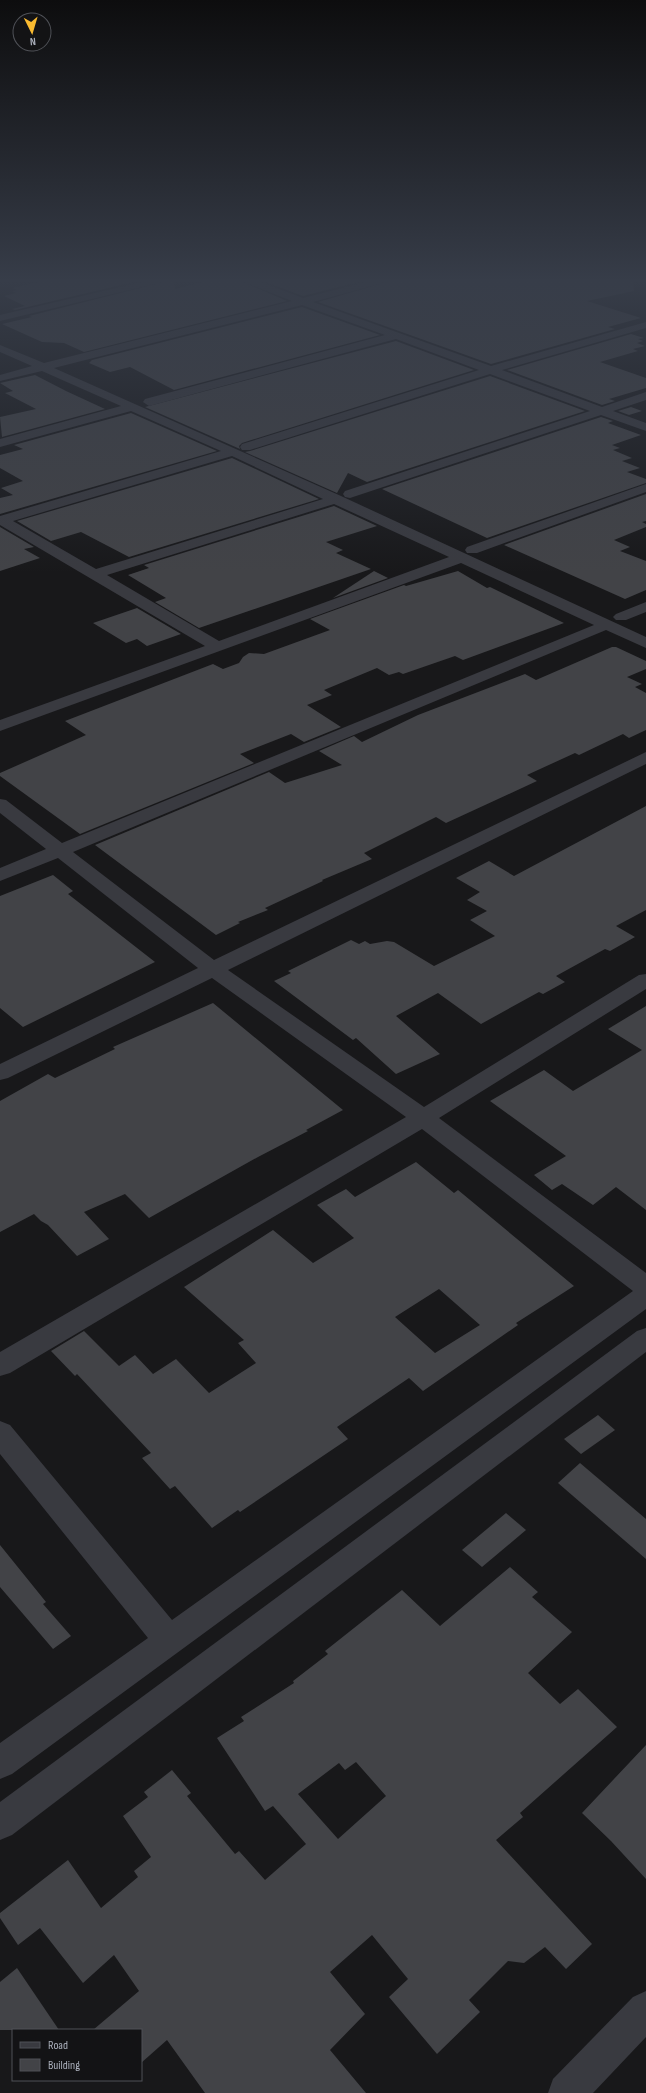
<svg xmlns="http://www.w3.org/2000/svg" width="646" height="2093" font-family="'Sofia Sans Condensed',sans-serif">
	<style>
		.building { fill: #424347; fill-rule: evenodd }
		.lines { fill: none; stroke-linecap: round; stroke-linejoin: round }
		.minor { fill: #393a40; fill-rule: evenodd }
	</style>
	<rect width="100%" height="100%" fill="#18181a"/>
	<g class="building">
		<path d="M47 280H142L15 310 12 309 25 306 4 296 16 293 12 291 17 290 12 288Z"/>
		<path d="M172 280H174L175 289 211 280H238L287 301 84 352 64 343 42 342 2 324 32 317 29 316Z"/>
		<path d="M260 280H366L303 296Z"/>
		<path d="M394 280H633L634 291 587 301 641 318 608 327 615 329 491 364 318 302Z"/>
		<path d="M302 307 380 335 174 390 130 367 110 372 89 363 92 360Z"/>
		<path d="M631 334 644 338 638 339 643 341 637 343 645 346 633 349 638 351 600 362 646 378V388L609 399 615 401 602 405 507 370Z"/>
		<path d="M396 341 474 370 242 443 239 446 240 449 145 407Z"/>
		<path d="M35 375 66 391 105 409 2 437 0 417 36 409 5 393 13 391 0 383Z"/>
		<path d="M490 376 585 411 367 482 348 473 337 493 245 452 250 451Z"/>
		<path d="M631 407 642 411 629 415 618 411Z"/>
		<path d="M131 413 217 451 0 514V498L13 495 1 488 23 481 0 468V455L23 449 14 445Z"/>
		<path d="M601 417 613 421 608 423 641 435 612 445 620 448 613 450 632 458 622 461 640 468 627 472 646 479V483L487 538 382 489Z"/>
		<path d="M232 458 319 499 129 557 81 532 51 541 17 521Z"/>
		<path d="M646 494V521L642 522 646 524V527L614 540 630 547 620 551 646 561V590L625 599 504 545Z"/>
		<path d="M334 506 377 526 326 542 343 550 336 553 371 569 199 628 155 602 166 598 128 575 149 568 144 565Z"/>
		<path d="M0 527 34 547 24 549 40 558 0 571Z"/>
		<path d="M374 571 388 578 333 598Z"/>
		<path d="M458 571 487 588 490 587 564 623 463 660 455 656 403 674 399 672 389 675 377 668 324 690 332 695 307 705 341 727 304 742 291 734 240 754 254 763 80 834 0 776V773L86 735 65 721 213 664 223 669 239 663 243 657 249 653 264 654 330 630 310 619 404 585 406 586Z"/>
		<path d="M137 608 181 634 147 646 137 639 126 643 93 623Z"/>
		<path d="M612 647H616L646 661V669L627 677 642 684 635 687 646 693V730L629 738 623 734 579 755 575 753 527 775 537 781 446 823 436 817 364 853 372 859 322 880 323 881 265 908 268 910 238 922 240 923 216 935 95 845 269 772 285 783 342 765 319 751 354 736 362 742 418 715 525 674 536 680Z"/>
		<path d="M646 806V910L616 926 635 937 610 951 605 949 556 976 565 982 543 994 539 992 481 1024 438 993 396 1016 440 1054 396 1074 356 1038 353 1040 274 981 291 973 288 971 351 940 359 944 365 941 370 944 387 941 394 942 434 966 495 936 470 920 487 911 467 900 480 892 456 878 489 861 514 876Z"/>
		<path d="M53 875 73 891 68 894 155 962 23 1027 0 1008V896Z"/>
		<path d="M213 1003 343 1110 306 1130 308 1131 258 1157 149 1218 125 1194 84 1212 109 1239 77 1256 48 1225 41 1221 34 1214 0 1232V1101L48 1074 55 1078 115 1049 113 1047Z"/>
		<path d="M646 1006V1210L616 1187 593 1205 562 1184 552 1190 534 1175 566 1156 490 1101 544 1070 573 1091 642 1050 608 1029Z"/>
		<path d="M416 1162 454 1193 458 1190 574 1286 516 1323 518 1325 423 1391 409 1378 337 1427 348 1439 240 1512 238 1510 212 1528 175 1486 170 1489 142 1458 151 1453 77 1374 75 1376 51 1351 84 1331 119 1366 135 1355 153 1374 176 1359 209 1393 256 1363 238 1343 244 1340 184 1287 273 1230 313 1263 354 1238 317 1205 346 1189 355 1197ZM439 1289 480 1325 435 1353 395 1317Z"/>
		<path d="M598 1415 615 1430 581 1454 564 1439Z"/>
		<path d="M580 1463 646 1519V1559L558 1483Z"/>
		<path d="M506 1513 526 1530 482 1567 462 1550Z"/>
		<path d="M0 1545 46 1602 43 1604 71 1636 53 1649 0 1587Z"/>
		<path d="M510 1567 538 1592 532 1597 572 1632 528 1673 560 1704 578 1689 617 1727 520 1813 523 1817 496 1840 592 1944 566 1969 545 1947 524 1963 508 1961 469 2000 480 2012 437 2054 389 1997 408 1979 372 1935 330 1972 365 2014 330 2050 366 2093H205L167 2040 141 2063V2030H93L139 1991 114 1955 83 1983 40 1928 18 1945 0 1918V1913L68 1860 101 1908 138 1877 134 1871 151 1857 123 1816 148 1797 144 1792 172 1770 191 1793 187 1796 235 1854 239 1851 265 1880 306 1844 273 1806 265 1811 217 1738 244 1721 241 1717 294 1683 293 1681 328 1654 325 1651 402 1590 440 1626ZM356 1762 386 1796 338 1839 298 1794 339 1763 345 1770Z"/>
		<path d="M646 1745V1879L611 1841 582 1813Z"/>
		<path d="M17 1968 59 2030H0V1982Z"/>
	</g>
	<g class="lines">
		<g class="minor">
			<path d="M151 280H171L0 321V315Z"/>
			<path d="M239 280H255L303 298 374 280H393L313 302 491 366 646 322V328L502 370 602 407 646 392V400L613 411 646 423V431L601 415 350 498 345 497 343 494 345 491 590 411 490 374 250 450H242L240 447 242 444 479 370 396 339 153 405 149 406 143 402 145 399 385 335 302 305 54 368 341 496 646 637V648L606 630 73 852 214 960 646 752V764L228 970 424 1107 639 975 646 974V989L439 1118 646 1273V1309L12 1774 0 1779V1743L148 1638 0 1454V1421L10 1425 172 1620 633 1291 422 1129 10 1373 0 1376V1352L406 1117 212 978 8 1078 0 1080V1064L198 968 58 858 0 881V868L46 849 0 813V799L6 800 62 843 594 625 461 563 0 731V720L205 646 0 525V516L221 451 131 411 0 447V439L121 406 42 371 0 381V375L32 366 0 352V345L44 363 292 301ZM232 456 323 499 96 569 13 521ZM334 504 449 557 219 641 107 575Z"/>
			<path d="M646 484V492L477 553H467L465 550 467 547Z"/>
			<path d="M646 602V612L626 620H616L613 617 616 614Z"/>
			<path d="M646 1328V1352L12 1835 0 1840V1802L637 1331Z"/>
			<path d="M646 1991V2037L593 2093H548L553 2079 633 1997Z"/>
		</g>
	</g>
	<linearGradient id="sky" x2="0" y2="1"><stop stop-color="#0d0d0e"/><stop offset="0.49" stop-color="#373d49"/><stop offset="1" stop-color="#373d49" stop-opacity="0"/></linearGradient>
	<rect width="646" height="573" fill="url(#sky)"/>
	<rect x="12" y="2029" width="130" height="52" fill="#131315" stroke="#4f5157"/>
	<rect x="20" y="2042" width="20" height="6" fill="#393a40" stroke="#4f5157"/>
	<text x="48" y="2049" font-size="12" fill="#aaafbb">Road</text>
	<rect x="20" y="2059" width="20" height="12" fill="#424347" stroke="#4f5157"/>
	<text x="48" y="2069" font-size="12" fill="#aaafbb">Building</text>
	<g transform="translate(32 32) rotate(175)"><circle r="19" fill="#131315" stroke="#4f5157"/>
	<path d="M0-3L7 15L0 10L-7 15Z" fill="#faba30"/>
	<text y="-6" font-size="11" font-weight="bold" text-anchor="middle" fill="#aaafbb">N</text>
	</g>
</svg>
